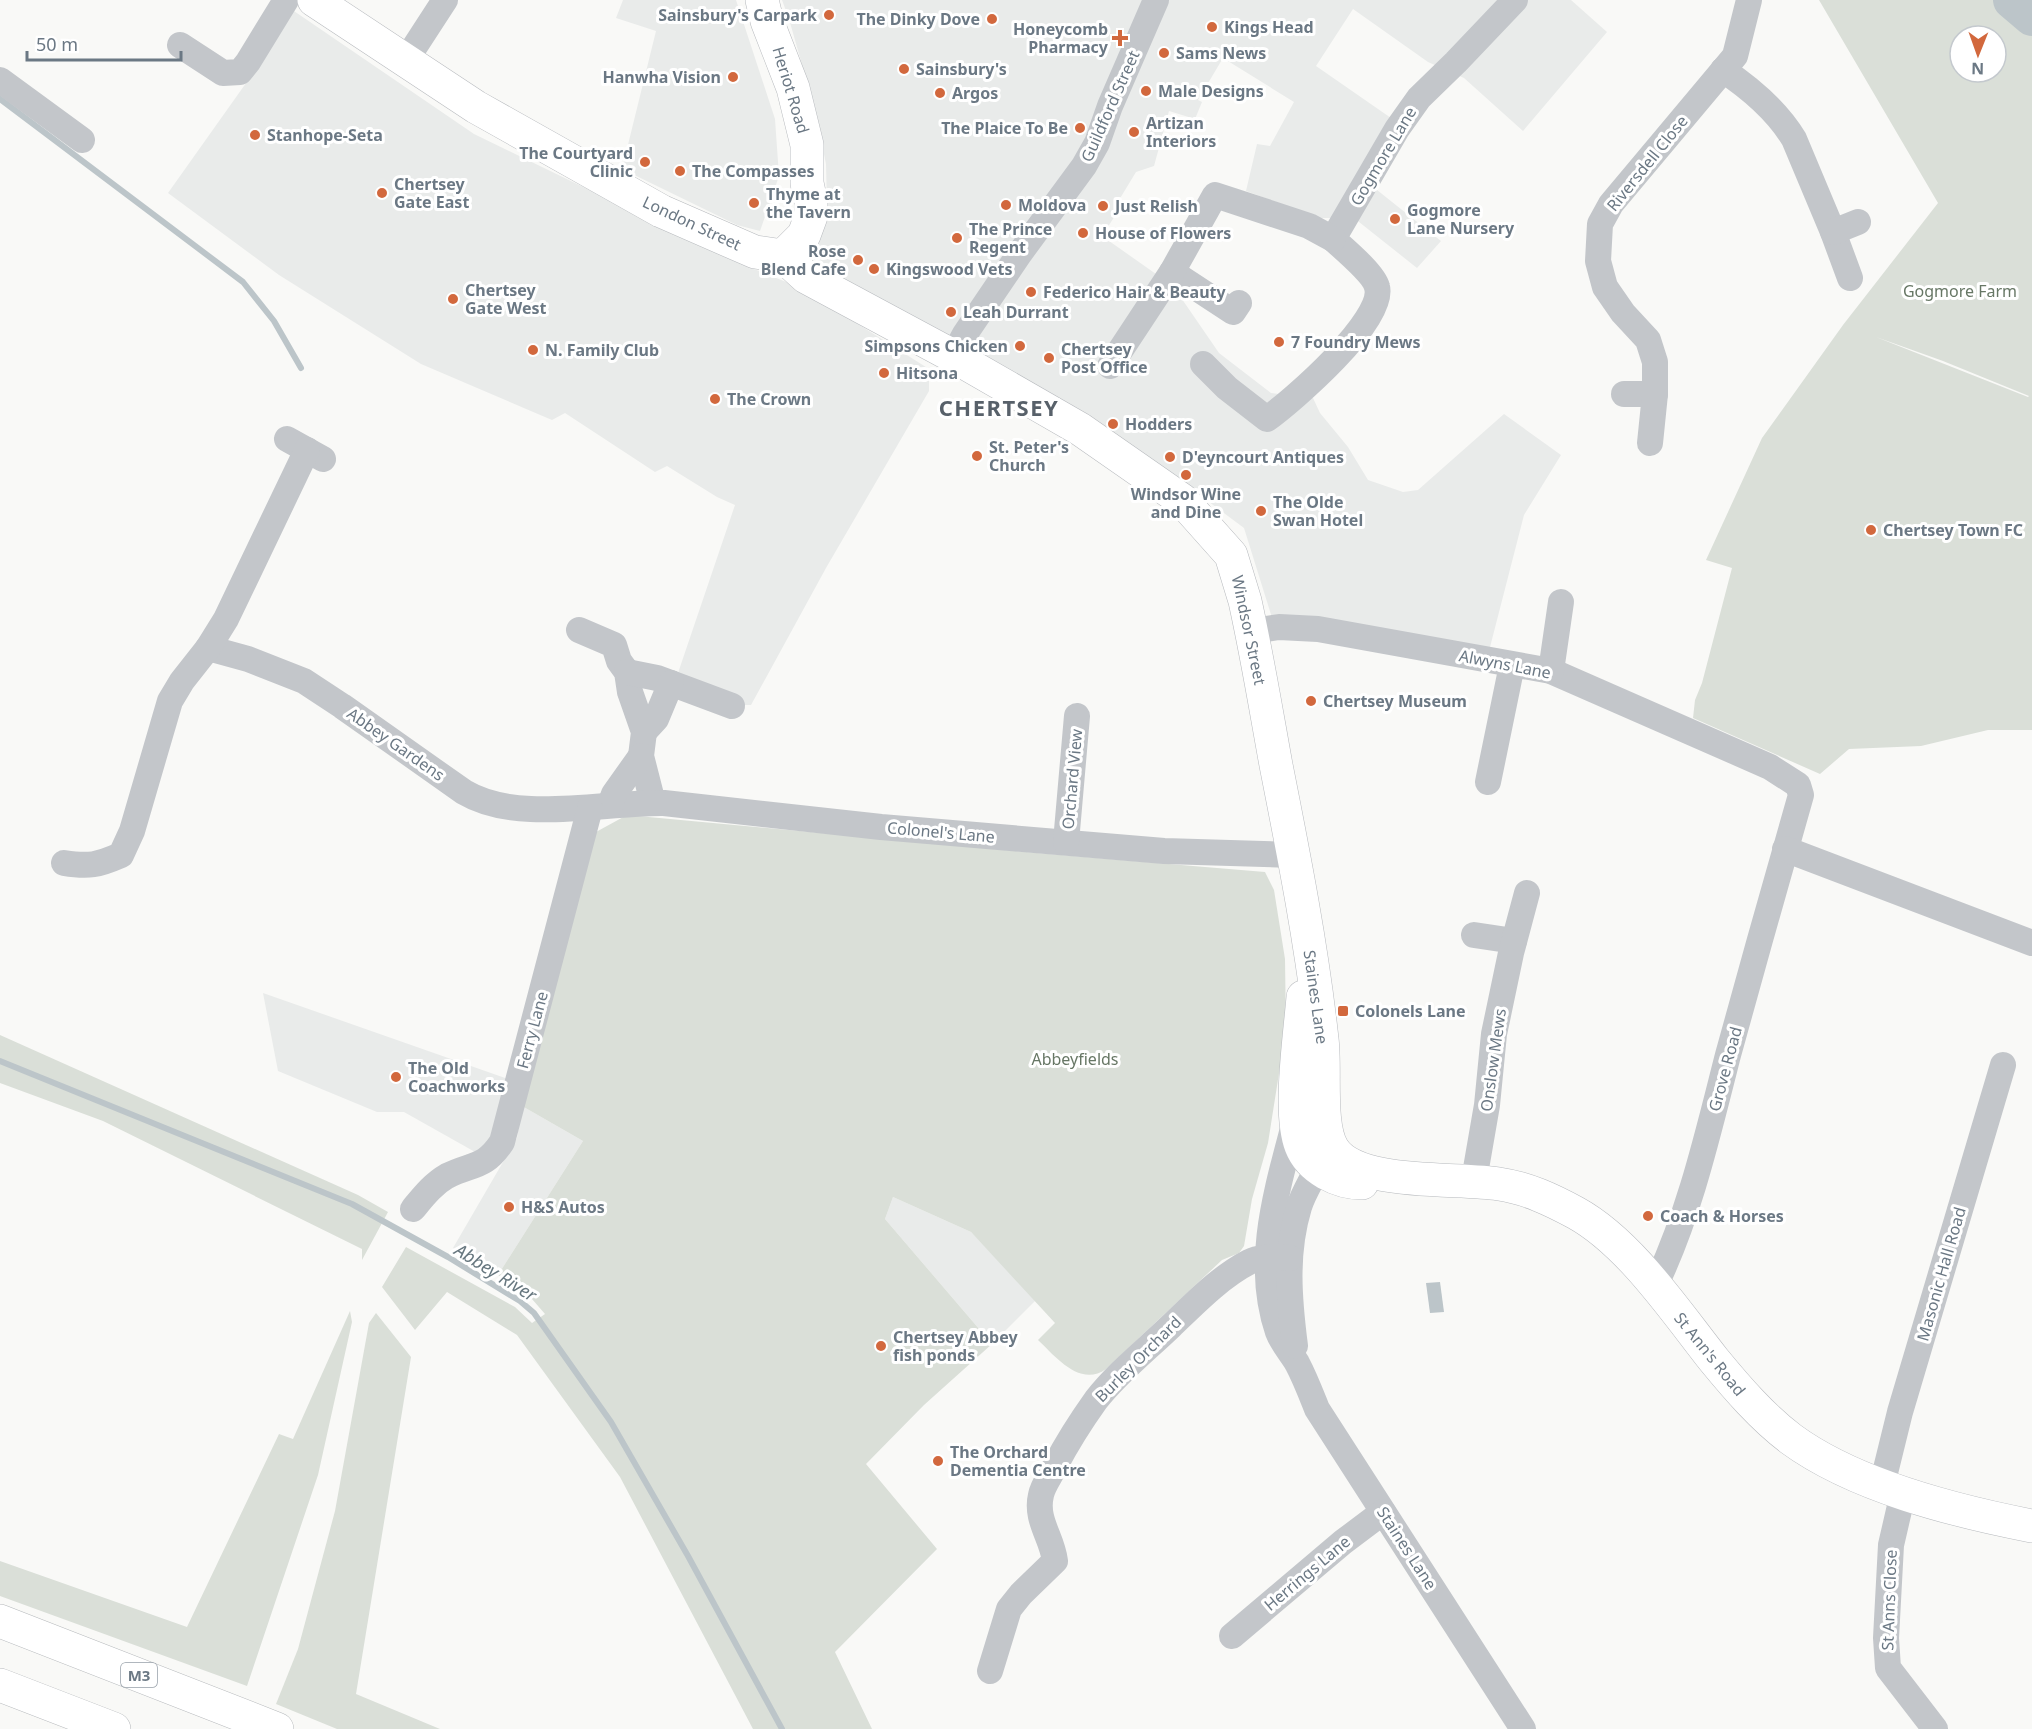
<svg xmlns="http://www.w3.org/2000/svg" width="2032" height="1729" font-family="'Noto Sans',sans-serif">
	<style>
		.built { fill: #e9ebea }
		.green { fill: #dadfd8; fill-rule: evenodd }
		.water { fill: #bcc5c9 }
		.lines { fill: none; stroke-linecap: round; stroke-linejoin: round }
		.stream { stroke: #bcc5c9; stroke-width: 6 }
		.river { stroke: #bcc5c9; stroke-width: 38 }
		.major-casing { stroke: #b7babe; stroke-width: 34 }
		.highway-casing { stroke: #b6b9bc; stroke-width: 34 }
		.minor { stroke: #c3c6ca; stroke-width: 26 }
		.major { stroke: #fff; stroke-width: 33 }
		.highway { stroke: #fff; stroke-width: 33 }
		.poi-dot { fill: #d2683d; stroke: #fff; stroke-width: 2 }
		.labels { text-anchor: middle; dominant-baseline: central; stroke-width: 6; stroke-linejoin: round; paint-order: stroke }
		.shield { fill: #fff; stroke: #97a0a9; stroke-width: 1.5 }
		.shield-label { font-size: 15px; font-weight: bold; fill: #6b7884 }
		.poi-label { font-size: 16px; font-weight: bold; fill: #6b7884; stroke: #fff; text-anchor: start }
		.street-label { font-size: 16px; fill: #6b7884; stroke: #fff }
		.park-label { font-size: 16px; fill: #677765; stroke: #fff }
		.water-label { font-size: 18px; font-style: italic; fill: #67777f; stroke: #fff }
		.district-label { font-size: 22px; font-weight: bold; letter-spacing: 1.5px; fill: #58616a; stroke: #fff }
	</style>
	<rect width="100%" height="100%" fill="#f9f9f7"/>
	<g class="built">
		<path d="M623 0H736L775 119 779 176 760 231 737 225 622 169 656 31 616 18Z"/>
		<path d="M782 0H1571L1607 32 1523 131 1464 78 1428 62 1353 9 1316 66 1391 118 1372 186 1441 241 1417 268 1354 218H1320L1246 191 1257 144 1270 146 1294 102 1223 58 1198 100 1202 102 1195 119 1169 111 1154 166 1136 172 1116 205 1120 208 1102 236 1173 286 1219 353 1271 393 1313 398 1320 413 1348 447 1368 480 1403 492 1418 490 1504 414 1561 455 1524 515 1489 651 1273 621 1244 528 1181 481 818 266 812 256 827 206 826 164 816 114 789 19Z"/>
		<path d="M291 9 474 134 744 265 801 288 929 369V391L826 568 751 705H739L678 673 735 505 717 497 667 466 655 472 565 413 552 420 421 364 279 275 168 193 261 62Z"/>
		<path d="M263 993 508 1079 495 1127 484 1157 404 1112H377L278 1071Z"/>
		<path d="M522 1106 583 1141 498 1275 453 1248 517 1138Z"/>
		<path d="M893 1197 971 1232 1036 1300 992 1344 885 1219Z"/>
	</g>
	<g class="green">
		<path d="M1819 0H2032V730H1988L1921 746 1849 749 1820 774 1693 718 1695 700 1702 683 1732 568 1706 560 1762 438 1843 325 1938 203ZM1960 36H1996V72H1960ZM1876 337 1943 361 2029 396 2028 397Z"/>
		<path d="M627 815 1037 853 1265 872 1274 890 1285 959 1286 1029 1268 1143 1252 1199 1244 1246 1239 1253 1222 1260 1106 1369C1080 1388 1055 1356 1038 1340L1055 1323 971 1232 893 1197 885 1219 992 1344 924 1405 866 1464 937 1549 835 1652 872 1729H753L620 1477 517 1335 447 1292 415 1330 382 1287 406 1247 515 1307 532 1323 545 1314 532 1299 498 1275 583 1141 522 1106 596 832Z"/>
		<path d="M0 1035 358 1195 388 1212 362 1260V1249L103 1121 0 1083Z"/>
		<path d="M350 1311 352 1322 318 1475 247 1686 0 1596V1561L187 1627 279 1434 293 1439Z"/>
		<path d="M376 1313 411 1357 356 1694 440 1729H337L276 1704 298 1649 335 1511 369 1323Z"/>
	</g>
	<path class="water" d="M1440 1282 1444 1312 1430 1313 1426 1283Z"/>
	<g class="lines">
		<g class="stream">
			<path d="M0 99 243 282 274 321 301 368"/>
			<path d="M0 1061 352 1204 448 1257 520 1301 534 1313 611 1422 688 1556 782 1729"/>
		</g>
		<path class="river" d="M2012 0 2032 17"/>
		<defs>
			<g id="major">
				<path d="M314 0 476 107 661 211 755 252 783 256 806 277 953 356 1080 429 1182 500 1231 555 1245 601C1257 655 1266 710 1276 765 1294 856 1312 947 1322 1039 1326 1069 1318 1125 1333 1149 1357 1187 1458 1177 1499 1184 1527 1188 1552 1200 1576 1213 1630 1243 1676 1312 1714 1360 1737 1388 1762 1417 1791 1439 1855 1486 1955 1511 2032 1526"/>
				<path d="M762 0 767 21 793 88 807 145V183L811 202V216L804 235 783 256"/>
				<path d="M1303 997C1300 1035 1288 1113 1301 1146 1310 1169 1338 1183 1362 1183"/>
			</g>
			<g id="highway">
				<path d="M0 1621 277 1729"/>
				<path d="M0 1685 114 1729"/>
			</g>
		</defs>
		<use href="#major" class="major-casing"/>
		<use href="#highway" class="highway-casing"/>
		<g class="minor">
			<path d="M180 45 223 73 240 72 248 62 286 0"/>
			<path d="M406 60 445 0"/>
			<path d="M1723 70C1750 88 1777 111 1794 139L1833 232 1850 278"/>
			<path d="M0 80 82 140"/>
			<path d="M1833 232 1858 222"/>
			<path d="M1172 272 1233 312 1239 303"/>
			<path d="M953 356 965 334 1020 253 1084 166 1097 143 1110 106 1156 0"/>
			<path d="M1203 364 1227 388 1267 419C1292 401 1386 320 1377 287 1374 274 1344 249 1333 239L1397 129 1419 98 1456 62 1515 0"/>
			<path d="M1110 366 1172 272 1215 195 1309 226 1333 239"/>
			<path d="M1624 394H1655"/>
			<path d="M287 439 323 459"/>
			<path d="M1650 443 1655 394V362L1648 340 1623 313 1605 287 1598 261 1600 224 1611 204 1735 56 1749 0"/>
			<path d="M579 630 614 645 619 661 627 672 630 692 644 732 641 756 653 803"/>
			<path d="M1252 631 1279 627 1318 629 1551 671 1770 767 1798 785 1801 795C1776 882 1752 968 1728 1055 1708 1133 1690 1213 1655 1286"/>
			<path d="M208 648 248 659 304 681 342 706 464 792C518 824 603 802 664 803L881 827 1164 851 1294 855"/>
			<path d="M1551 671 1561 602"/>
			<path d="M627 672 657 678 732 706"/>
			<path d="M644 732 656 719 671 683"/>
			<path d="M1488 782 1512 665"/>
			<path d="M610 805 614 794 641 756"/>
			<path d="M1066 842 1077 716"/>
			<path d="M1785 849 2032 943"/>
			<path d="M64 863C89 867 98 865 121 855L132 831 170 701 182 681 208 648 226 619 307 450"/>
			<path d="M1474 935 1514 941"/>
			<path d="M1295 1121C1277 1190 1254 1262 1278 1332 1282 1343 1291 1353 1297 1363 1305 1378 1311 1394 1317 1409L1523 1729"/>
			<path d="M1474 1180 1487 1105 1494 1034 1511 953 1527 893"/>
			<path d="M413 1209C423 1197 433 1184 447 1176 473 1163 484 1169 502 1142L590 808"/>
			<path d="M1295 1346C1289 1299 1285 1253 1299 1207 1305 1188 1318 1172 1324 1152"/>
			<path d="M1882 1485 1900 1412 2003 1065"/>
			<path d="M1903 1493 1891 1545 1886 1638 1888 1668 1935 1729"/>
			<path d="M1232 1636 1343 1542 1383 1512"/>
			<path d="M990 1671 1009 1609 1021 1594 1055 1561C1052 1537 1035 1520 1041 1495 1043 1485 1051 1475 1055 1466 1067 1443 1081 1421 1096 1400 1117 1373 1146 1350 1171 1326 1194 1304 1220 1277 1249 1262 1261 1256 1276 1258 1290 1258"/>
		</g>
		<use href="#major" class="major"/>
		<use href="#highway" class="highway"/>
	</g>
	<g class="poi-dot">
		<circle cx="829" cy="15" r="6"/>
		<circle cx="992" cy="19" r="6"/>
		<circle cx="1212" cy="27" r="6"/>
		<path d="M1117 29h6v6h6v6h-6v6h-6v-6h-6v-6h6z"/>
		<circle cx="1164" cy="53" r="6"/>
		<circle cx="904" cy="69" r="6"/>
		<circle cx="733" cy="77" r="6"/>
		<circle cx="1146" cy="91" r="6"/>
		<circle cx="940" cy="93" r="6"/>
		<circle cx="1080" cy="128" r="6"/>
		<circle cx="1134" cy="132" r="6"/>
		<circle cx="255" cy="135" r="6"/>
		<circle cx="645" cy="162" r="6"/>
		<circle cx="680" cy="171" r="6"/>
		<circle cx="382" cy="193" r="6"/>
		<circle cx="754" cy="203" r="6"/>
		<circle cx="1006" cy="205" r="6"/>
		<circle cx="1103" cy="206" r="6"/>
		<circle cx="1395" cy="219" r="6"/>
		<circle cx="1083" cy="233" r="6"/>
		<circle cx="957" cy="238" r="6"/>
		<circle cx="858" cy="260" r="6"/>
		<circle cx="874" cy="269" r="6"/>
		<circle cx="1031" cy="292" r="6"/>
		<circle cx="453" cy="299" r="6"/>
		<circle cx="951" cy="312" r="6"/>
		<circle cx="1279" cy="342" r="6"/>
		<circle cx="1020" cy="346" r="6"/>
		<circle cx="533" cy="350" r="6"/>
		<circle cx="1049" cy="358" r="6"/>
		<circle cx="884" cy="373" r="6"/>
		<circle cx="715" cy="399" r="6"/>
		<circle cx="1113" cy="424" r="6"/>
		<circle cx="977" cy="456" r="6"/>
		<circle cx="1170" cy="457" r="6"/>
		<circle cx="1186" cy="475" r="6"/>
		<circle cx="1261" cy="511" r="6"/>
		<circle cx="1871" cy="530" r="6"/>
		<circle cx="1311" cy="701" r="6"/>
		<rect x="1337" y="1005" width="12" height="12" rx="3"/>
		<circle cx="396" cy="1077" r="6"/>
		<circle cx="509" cy="1207" r="6"/>
		<circle cx="1648" cy="1216" r="6"/>
		<circle cx="881" cy="1346" r="6"/>
		<circle cx="938" cy="1461" r="6"/>
	</g>
	<g class="labels">
		<rect class="shield" x="121" y="1663" width="36" height="24" rx="4.5"/>
		<g class="shield-label">
			<text x="139" y="1675">M3</text>
		</g>
		<g class="poi-label">
			<text x="817" y="15" text-anchor="end">Sainsbury's Carpark</text>
			<text x="980" y="19" text-anchor="end">The Dinky Dove</text>
			<text x="1224" y="27">Kings Head</text>
			<text x="1108" y="29" text-anchor="end">Honeycomb<tspan x="1108" dy="18">Pharmacy</tspan></text>
			<text x="1176" y="53">Sams News</text>
			<text x="916" y="69">Sainsbury's</text>
			<text x="721" y="77" text-anchor="end">Hanwha Vision</text>
			<text x="1158" y="91">Male Designs</text>
			<text x="952" y="93">Argos</text>
			<text x="1146" y="123">Artizan<tspan x="1146" dy="18">Interiors</tspan></text>
			<text x="1068" y="128" text-anchor="end">The Plaice To Be</text>
			<text x="267" y="135">Stanhope-Seta</text>
			<text x="633" y="153" text-anchor="end">The Courtyard<tspan x="633" dy="18">Clinic</tspan></text>
			<text x="692" y="171">The Compasses</text>
			<text x="394" y="184">Chertsey<tspan x="394" dy="18">Gate East</tspan></text>
			<text x="766" y="194">Thyme at<tspan x="766" dy="18">the Tavern</tspan></text>
			<text x="1018" y="205">Moldova</text>
			<text x="1115" y="206">Just Relish</text>
			<text x="1407" y="210">Gogmore<tspan x="1407" dy="18">Lane Nursery</tspan></text>
			<text x="969" y="229">The Prince<tspan x="969" dy="18">Regent</tspan></text>
			<text x="1095" y="233">House of Flowers</text>
			<text x="846" y="251" text-anchor="end">Rose<tspan x="846" dy="18">Blend Cafe</tspan></text>
			<text x="886" y="269">Kingswood Vets</text>
			<text x="465" y="290">Chertsey<tspan x="465" dy="18">Gate West</tspan></text>
			<text x="1043" y="292">Federico Hair &amp; Beauty</text>
			<text x="963" y="312">Leah Durrant</text>
			<text x="1291" y="342">7 Foundry Mews</text>
			<text x="1008" y="346" text-anchor="end">Simpsons Chicken</text>
			<text x="1061" y="349">Chertsey<tspan x="1061" dy="18">Post Office</tspan></text>
			<text x="545" y="350">N. Family Club</text>
			<text x="896" y="373">Hitsona</text>
			<text x="727" y="399">The Crown</text>
			<text x="1125" y="424">Hodders</text>
			<text x="989" y="447">St. Peter's<tspan x="989" dy="18">Church</tspan></text>
			<text x="1182" y="457">D'eyncourt Antiques</text>
			<text x="1186" y="494" text-anchor="middle">Windsor Wine<tspan x="1186" dy="18">and Dine</tspan></text>
			<text x="1273" y="502">The Olde<tspan x="1273" dy="18">Swan Hotel</tspan></text>
			<text x="1883" y="530">Chertsey Town FC</text>
			<text x="1323" y="701">Chertsey Museum</text>
			<text x="1355" y="1011">Colonels Lane</text>
			<text x="408" y="1068">The Old<tspan x="408" dy="18">Coachworks</tspan></text>
			<text x="521" y="1207">H&amp;S Autos</text>
			<text x="1660" y="1216">Coach &amp; Horses</text>
			<text x="893" y="1337">Chertsey Abbey<tspan x="893" dy="18">fish ponds</tspan></text>
			<text x="950" y="1452">The Orchard<tspan x="950" dy="18">Dementia Centre</tspan></text>
		</g>
		<g class="street-label">
			<text transform="translate(791 90) rotate(73)">Heriot Road</text>
			<text transform="translate(1110 106) rotate(-66)">Guildford Street</text>
			<text transform="translate(1383 156) rotate(-59)">Gogmore Lane</text>
			<text transform="translate(1647 163) rotate(-51)">Riversdell Close</text>
			<text transform="translate(692 223) rotate(25)">London Street</text>
			<text transform="translate(1249 630) rotate(78)">Windsor Street</text>
			<text transform="translate(1505 664) rotate(11)">Alwyns Lane</text>
			<text transform="translate(396 744) rotate(35)">Abbey Gardens</text>
			<text transform="translate(1072 779) rotate(-85)">Orchard View</text>
			<text transform="translate(941 832) rotate(5)">Colonel's Lane</text>
			<text transform="translate(1316 997) rotate(82)">Staines Lane</text>
			<text transform="translate(532 1030) rotate(-75)">Ferry Lane</text>
			<text transform="translate(1493 1060) rotate(-82)">Onslow Mews</text>
			<text transform="translate(1725 1069) rotate(-75)">Grove Road</text>
			<text transform="translate(1941 1274) rotate(-74)">Masonic Hall Road</text>
			<text transform="translate(1710 1354) rotate(51)">St Ann's Road</text>
			<text transform="translate(1138 1359) rotate(-45)">Burley Orchard</text>
			<text transform="translate(1407 1548) rotate(57)">Staines Lane</text>
			<text transform="translate(1307 1573) rotate(-40)">Herrings Lane</text>
			<text transform="translate(1889 1600) rotate(-88)">St Anns Close</text>
		</g>
		<g class="park-label">
			<text x="1960" y="291">Gogmore Farm</text>
			<text x="1075" y="1059">Abbeyfields</text>
		</g>
		<g class="water-label">
			<text transform="translate(496 1272) rotate(32)">Abbey River</text>
		</g>
		<g class="district-label">
			<text x="999" y="407">CHERTSEY</text>
		</g>
	</g>
	<g transform="translate(1978 54) rotate(181)"><circle r="28" fill="#ffffff" stroke="#c4c9ce" stroke-width="1.5"/>
	<path d="M0-4.5L10 22L0 15L-10 22Z" fill="#d2683d"/>
	<text y="-9" font-size="16" font-weight="bold" text-anchor="middle" fill="#6b7884">N</text>
	</g>
	<path d="M27 51v9h154v-9" fill="none" stroke="#6b7884" stroke-width="3"/>
	<text x="36" y="51" font-size="18" fill="#6b7884" stroke="#ffffff" stroke-width="4.5" paint-order="stroke">50 m</text>
</svg>
